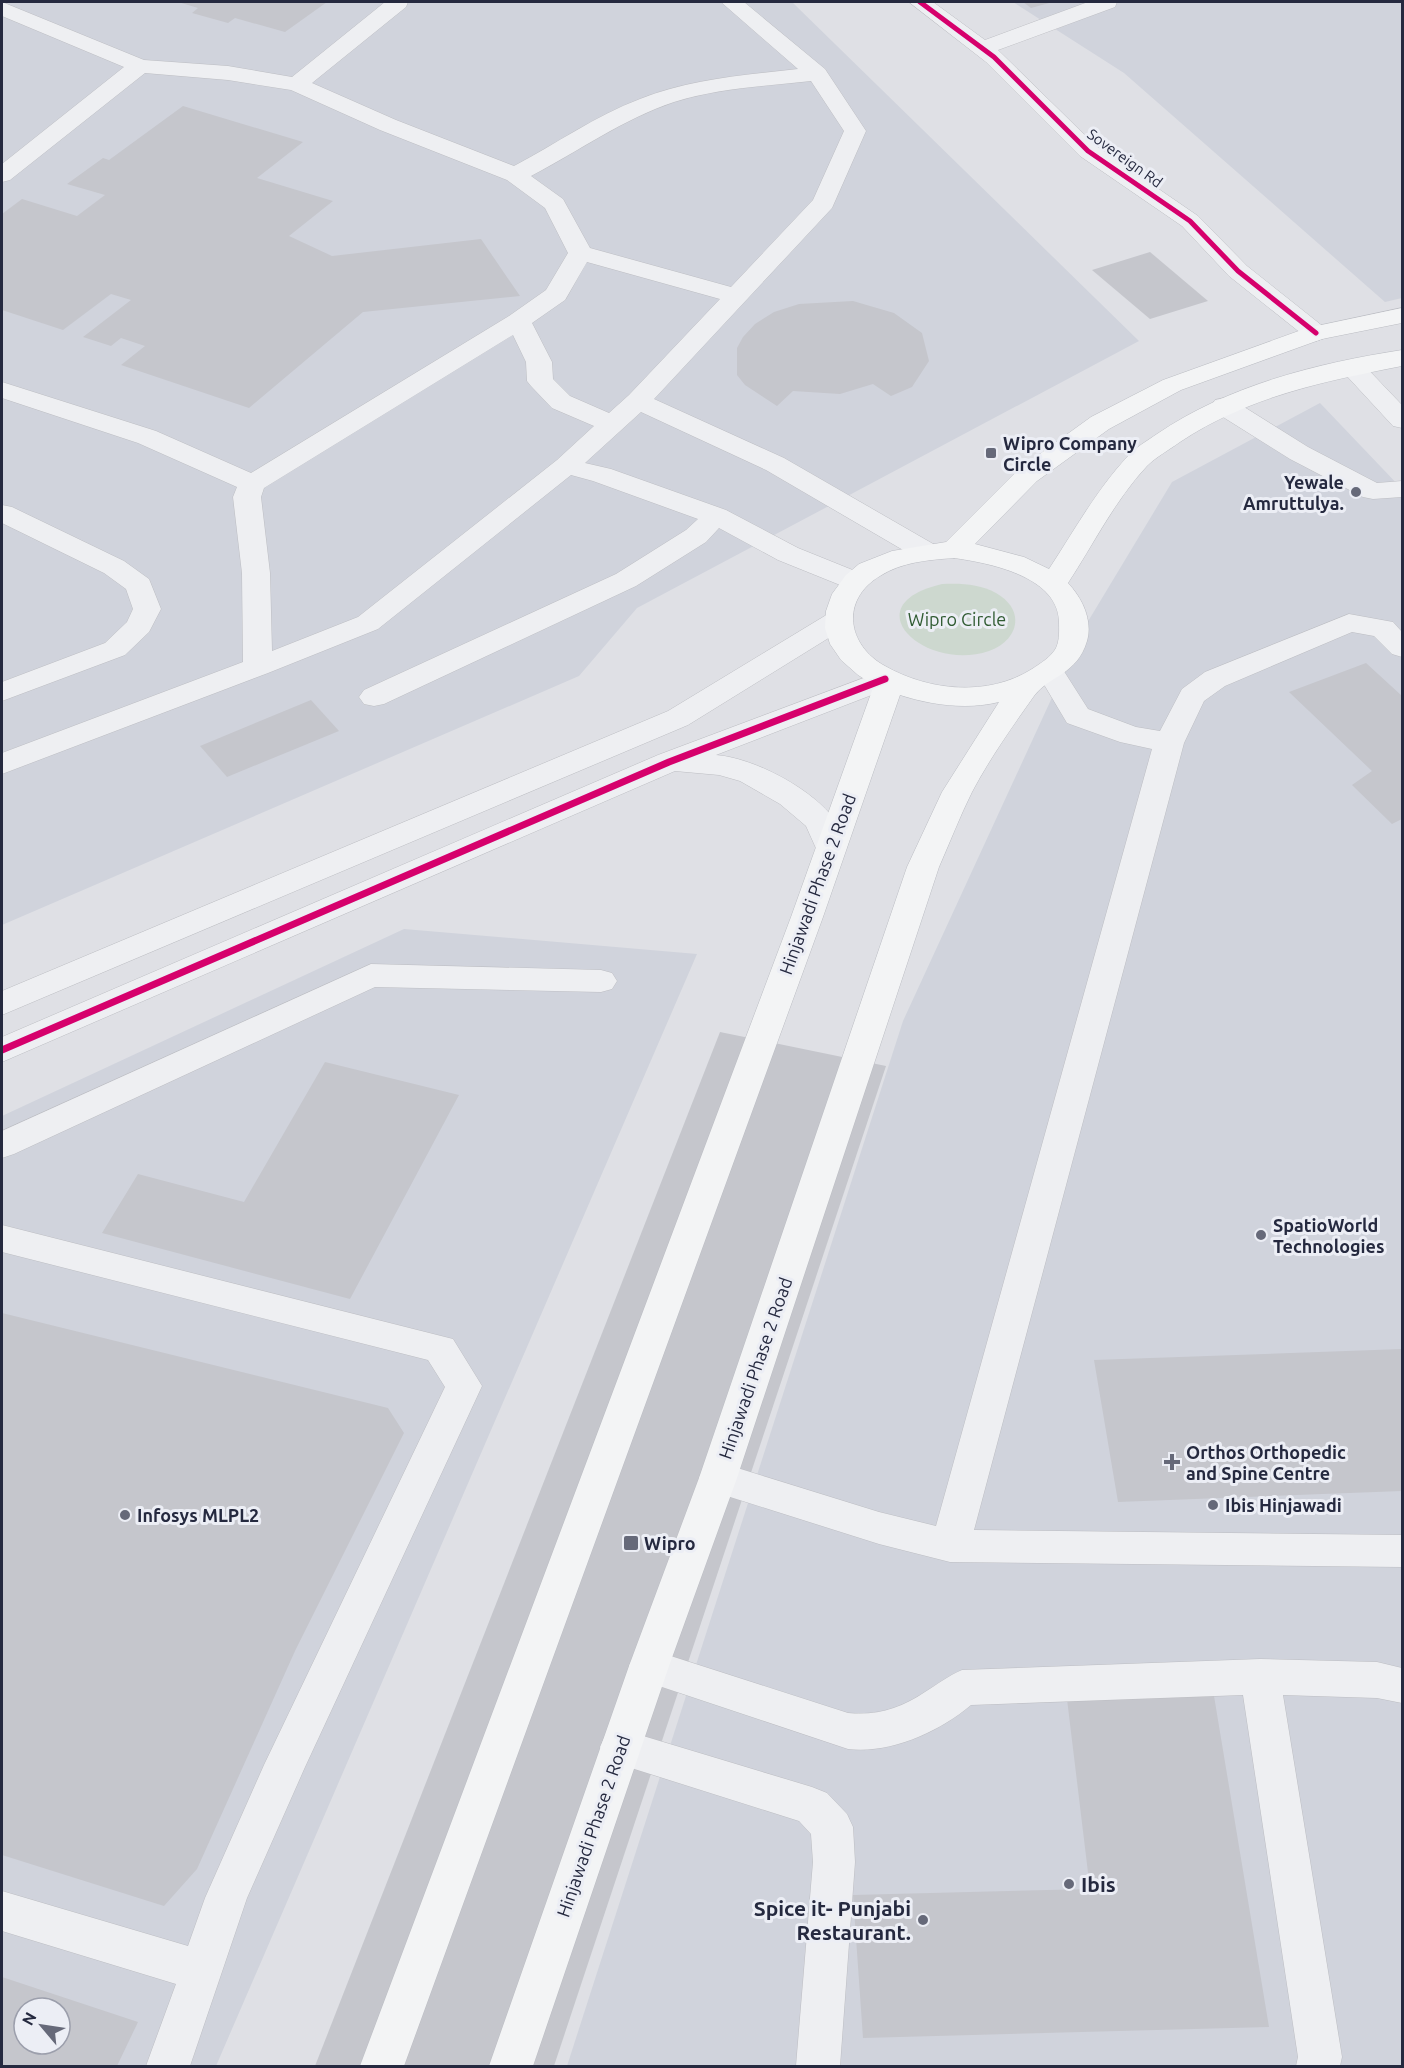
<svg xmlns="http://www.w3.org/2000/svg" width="1404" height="2068" font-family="Ubuntu,sans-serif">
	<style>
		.built { fill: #d0d3dc; fill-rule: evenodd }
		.green { fill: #cdd8cf }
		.building { fill: #c5c6cc; fill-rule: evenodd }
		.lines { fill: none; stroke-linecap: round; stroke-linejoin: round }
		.minor-casing { stroke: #bdbec3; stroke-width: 1 }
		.major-casing { stroke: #bbbdc3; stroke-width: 1 }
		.minor { fill: #eeeff2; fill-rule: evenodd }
		.major { fill: #f3f4f5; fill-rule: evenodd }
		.cycleway-far1-casing { stroke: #eceef5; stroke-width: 8 }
		.cycleway-casing { stroke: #eceef5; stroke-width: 10 }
		.cycleway-far1 { stroke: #d6006c; stroke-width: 5 }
		.cycleway { stroke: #d6006c; stroke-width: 7 }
		.poi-dot { fill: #666979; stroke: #eceef5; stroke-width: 2 }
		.labels { text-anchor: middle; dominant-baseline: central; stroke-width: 6; stroke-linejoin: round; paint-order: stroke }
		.far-street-label { font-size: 15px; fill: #25293f; stroke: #eceef5 }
		.poi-label { font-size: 18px; font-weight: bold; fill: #25293f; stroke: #eceef5; text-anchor: start }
		.park-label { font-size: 18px; fill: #315c33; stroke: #eceef5 }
		.street-label { font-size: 18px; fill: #25293f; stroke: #eceef5 }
		.near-poi-label { font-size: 21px; font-weight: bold; fill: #25293f; stroke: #eceef5; text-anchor: start }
	</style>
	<rect width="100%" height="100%" fill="#dfe0e5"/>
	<g class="built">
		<path d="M2 2H792L1139 341 637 608 579 676 2 925Z"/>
		<path d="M1013 2H1402V298L1385 302 1124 73Z"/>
		<path d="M1320 403 1402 489V2066H567L903 1021 1084 628 1172 482Z"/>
		<path d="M404 929 697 954 216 2066H2V1116ZM24 2008H60V2044H24Z"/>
	</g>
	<path class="green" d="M942 584C961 583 980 584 996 593 1026 610 1019 640 989 651 925 673 851 605 942 584Z"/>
	<g class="building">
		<path d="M178 2H327L285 32 235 18 228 23 192 13 198 8Z"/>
		<path d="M1023 2H1053L1031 8Z"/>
		<path d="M183 106 303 142 257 178 333 201 289 236 332 256 481 239 520 296 363 312 249 408 121 365 145 346 121 338 111 346 83 337 131 300 111 294 63 330 2 310V214L22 199 77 216 105 195 67 184 103 158 109 160Z"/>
		<path d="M1150 252 1208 301 1150 319 1092 270Z"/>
		<path d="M853 301 894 313 922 333 929 361 912 387 891 396 873 384 840 394 793 391 777 406 745 385 737 375V348L743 337 755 324 774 312 799 304Z"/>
		<path d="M1366 663 1402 696V819L1392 824 1352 785 1372 771 1289 692Z"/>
		<path d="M311 700 339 731 227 777 200 746Z"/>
		<path d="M720 1032 886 1066 554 2066H315Z"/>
		<path d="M325 1062 459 1095 350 1299 102 1233 138 1174 244 1202Z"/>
		<path d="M2 1313 388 1408 404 1433 295 1651 197 1869 164 1906 2 1855Z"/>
		<path d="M1402 1349V1491L1118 1502 1094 1360Z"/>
		<path d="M1214 1696 1269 2027 863 2038 853 1895 1090 1889 1067 1699Z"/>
		<path d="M2 1977 138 2022 117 2066H2ZM24 2008H60V2044H24Z"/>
	</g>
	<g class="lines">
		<defs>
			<g id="minor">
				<path d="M2 2 144 60 228 66 292 77 385 2H408L406 7 312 83 396 120 514 166C556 144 595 116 640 99 690 79 745 75 798 69L721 2H744L825 69 866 131 832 208 654 399 784 458 935 545 939 551 935 557 925 559 915 557 766 470 641 412 585 463 611 469 726 510 798 548 865 575 869 581 865 587 855 590 845 587 778 560 719 528 706 542 636 586 384 704 374 706 364 704 359 697 364 690 616 574 686 530 698 519 593 481 571 475 378 629 268 673 2 774V753L243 662 242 573 233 497 237 487 138 443 2 398V382L156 431 251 473 509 316 546 290 568 253 545 208 507 180 380 130 291 90 228 80 145 73 10 180 2 182V164L124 67 2 16ZM811 81 844 131 813 200 731 287 590 248 563 199 531 176C579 151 623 119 674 102 718 88 766 86 811 81ZM587 262 720 299 629 395 609 413 570 396 553 379 552 362 532 323 565 300ZM513 335 526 362 527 381 531 386 552 408 594 426 557 460 358 617 272 651 270 573 261 497 264 488Z"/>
				<path d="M909 2H933L985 40 1088 2H1117L1115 7 998 50 1096 146 1198 216 1247 266 1325 328 1329 333 1325 338 1316 341 1307 338 1229 276 1182 226 1080 156 986 62Z"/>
				<path d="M1353 360 1362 363 1402 405V428L1393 426 1344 373 1340 368 1344 363Z"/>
				<path d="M1224 398 1233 400 1308 447 1377 483 1402 481V497L1373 499 1363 497 1290 459 1215 412 1211 406 1215 400Z"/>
				<path d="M2 505 12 507 124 561 149 579 161 609 149 632 125 655 2 701V682L105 643 127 622 133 609 126 589 104 573 2 523Z"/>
				<path d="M838 611 848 614 852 620 848 626 688 725 2 1015V991L668 711 828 614Z"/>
				<path d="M1349 614 1393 622 1402 632V657L1392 654 1374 636 1352 632 1225 686 1204 701 1184 743 974 1530 1402 1535V1567L950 1562 879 1544 705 1489 699 1478 705 1467 718 1462 879 1512 936 1526 1152 749 1120 742 1067 723 1036 671 1040 665 1050 662 1060 665 1088 709 1136 727 1160 731 1182 689 1205 672Z"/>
				<path d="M885 670 895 672 900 679 895 686 716 755C753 758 806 786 830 814 838 823 841 837 845 848L841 855 830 858 819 855 806 826 780 804 740 781 719 775 675 771 2 1062V1037L658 755Z"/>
				<path d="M371 964 601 970 612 973 617 981 612 989 601 992 375 987 14 1154 2 1158V1131Z"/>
				<path d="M2 1225 453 1339 482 1386 305 1767 247 1898 190 2066H146L176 1984 2 1931V1891L188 1946 205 1898 264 1765 445 1387 428 1360 2 1252Z"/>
				<path d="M649 1649 848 1713C877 1716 901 1708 925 1692 938 1684 948 1676 962 1670L1260 1659 1377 1662 1402 1668V1703L1377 1698 1283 1695 1342 2057 1340 2066H1296L1298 2057 1243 1695 971 1705C939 1732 890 1754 848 1749L635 1678 629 1666 635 1654Z"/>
				<path d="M620 1729 812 1787 827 1793 847 1814 853 1827 855 1862 840 2066H796L813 1862 811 1834 799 1821 606 1760 600 1747 606 1734Z"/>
			</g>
			<path id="major" d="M1402 308V323L1322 339 1181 390 1109 429 1037 481 975 544 1024 557 1049 569C1074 531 1097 489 1128 456 1136 447 1147 441 1157 434 1229 385 1318 363 1402 350V366C1325 381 1247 397 1180 442 1169 450 1156 457 1147 466 1115 500 1093 545 1068 583 1082 598 1093 620 1087 641 1077 675 1050 675 1034 696 1012 727 990 758 972 792 960 816 950 842 939 867L737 1478 669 1666 533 2066H489L629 1666 699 1478 907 867 942 792 999 702C967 710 931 705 900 695L823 917 404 2066H360L791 917 874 685 858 675 841 660 830 644 825 628 826 611 832 594 846 575 859 564 892 551 946 542 1019 469 1091 417 1163 380 1307 328ZM954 558C989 563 1057 576 1059 621 1059 630 1060 639 1056 648 1051 657 1041 663 1032 669 988 697 929 691 885 666 847 645 840 600 880 576 902 562 928 560 954 558Z"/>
		</defs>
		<use href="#minor" class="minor-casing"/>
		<use href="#major" class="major-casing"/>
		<use href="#minor" class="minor"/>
		<use href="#major" class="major"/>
		<defs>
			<path id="cycleway-far1" d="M920 2 994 57 1088 151 1190 221 1238 271 1316 333"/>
			<path id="cycleway" d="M2 1050 669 762 885 679"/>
		</defs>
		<use href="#cycleway-far1" class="cycleway-far1-casing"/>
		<use href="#cycleway" class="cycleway-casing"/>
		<use href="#cycleway-far1" class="cycleway-far1"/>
		<use href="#cycleway" class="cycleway"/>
	</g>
	<g class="poi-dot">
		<rect x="985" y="447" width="12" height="12" rx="3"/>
		<circle cx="1356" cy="492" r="6"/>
		<circle cx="1261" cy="1235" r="6"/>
		<path d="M1169 1453h6v6h6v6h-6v6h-6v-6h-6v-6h6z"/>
		<circle cx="1213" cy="1505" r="6"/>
		<circle cx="125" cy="1515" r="6"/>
		<rect x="623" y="1535" width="16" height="16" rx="3"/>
		<circle cx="1069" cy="1884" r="6"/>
		<circle cx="923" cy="1920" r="6"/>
	</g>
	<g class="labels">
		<g class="far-street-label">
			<text transform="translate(1125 158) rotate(36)">Sovereign Rd</text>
		</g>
		<g class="poi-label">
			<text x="1003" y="443">Wipro Company<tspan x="1003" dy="21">Circle</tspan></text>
			<text x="1344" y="482" text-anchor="end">Yewale<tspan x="1344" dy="21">Amruttulya.</tspan></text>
			<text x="1273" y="1225">SpatioWorld<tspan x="1273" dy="21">Technologies</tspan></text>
			<text x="1186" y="1452">Orthos Orthopedic<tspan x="1186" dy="21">and Spine Centre</tspan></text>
			<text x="1225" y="1505">Ibis Hinjawadi</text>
			<text x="137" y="1515">Infosys MLPL2</text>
			<text x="644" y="1543">Wipro</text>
		</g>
		<g class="park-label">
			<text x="957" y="619">Wipro Circle</text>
		</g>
		<g class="street-label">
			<text transform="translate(817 884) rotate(-70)">Hinjawadi Phase 2 Road</text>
			<text transform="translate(755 1368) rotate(-71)">Hinjawadi Phase 2 Road</text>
			<text transform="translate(593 1826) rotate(-71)">Hinjawadi Phase 2 Road</text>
		</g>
		<g class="near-poi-label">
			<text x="1081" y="1884">Ibis</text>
			<text x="911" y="1908" text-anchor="end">Spice it- Punjabi<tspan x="911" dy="24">Restaurant.</tspan></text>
		</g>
	</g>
	<rect width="1404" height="2068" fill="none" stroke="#25293f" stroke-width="6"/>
	<g transform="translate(42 2026) rotate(299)"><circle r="28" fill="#eceef5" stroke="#9c9fac" stroke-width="1.5"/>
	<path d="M0-4.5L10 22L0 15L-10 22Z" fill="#666979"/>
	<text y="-9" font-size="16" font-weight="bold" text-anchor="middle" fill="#25293f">N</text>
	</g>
</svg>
